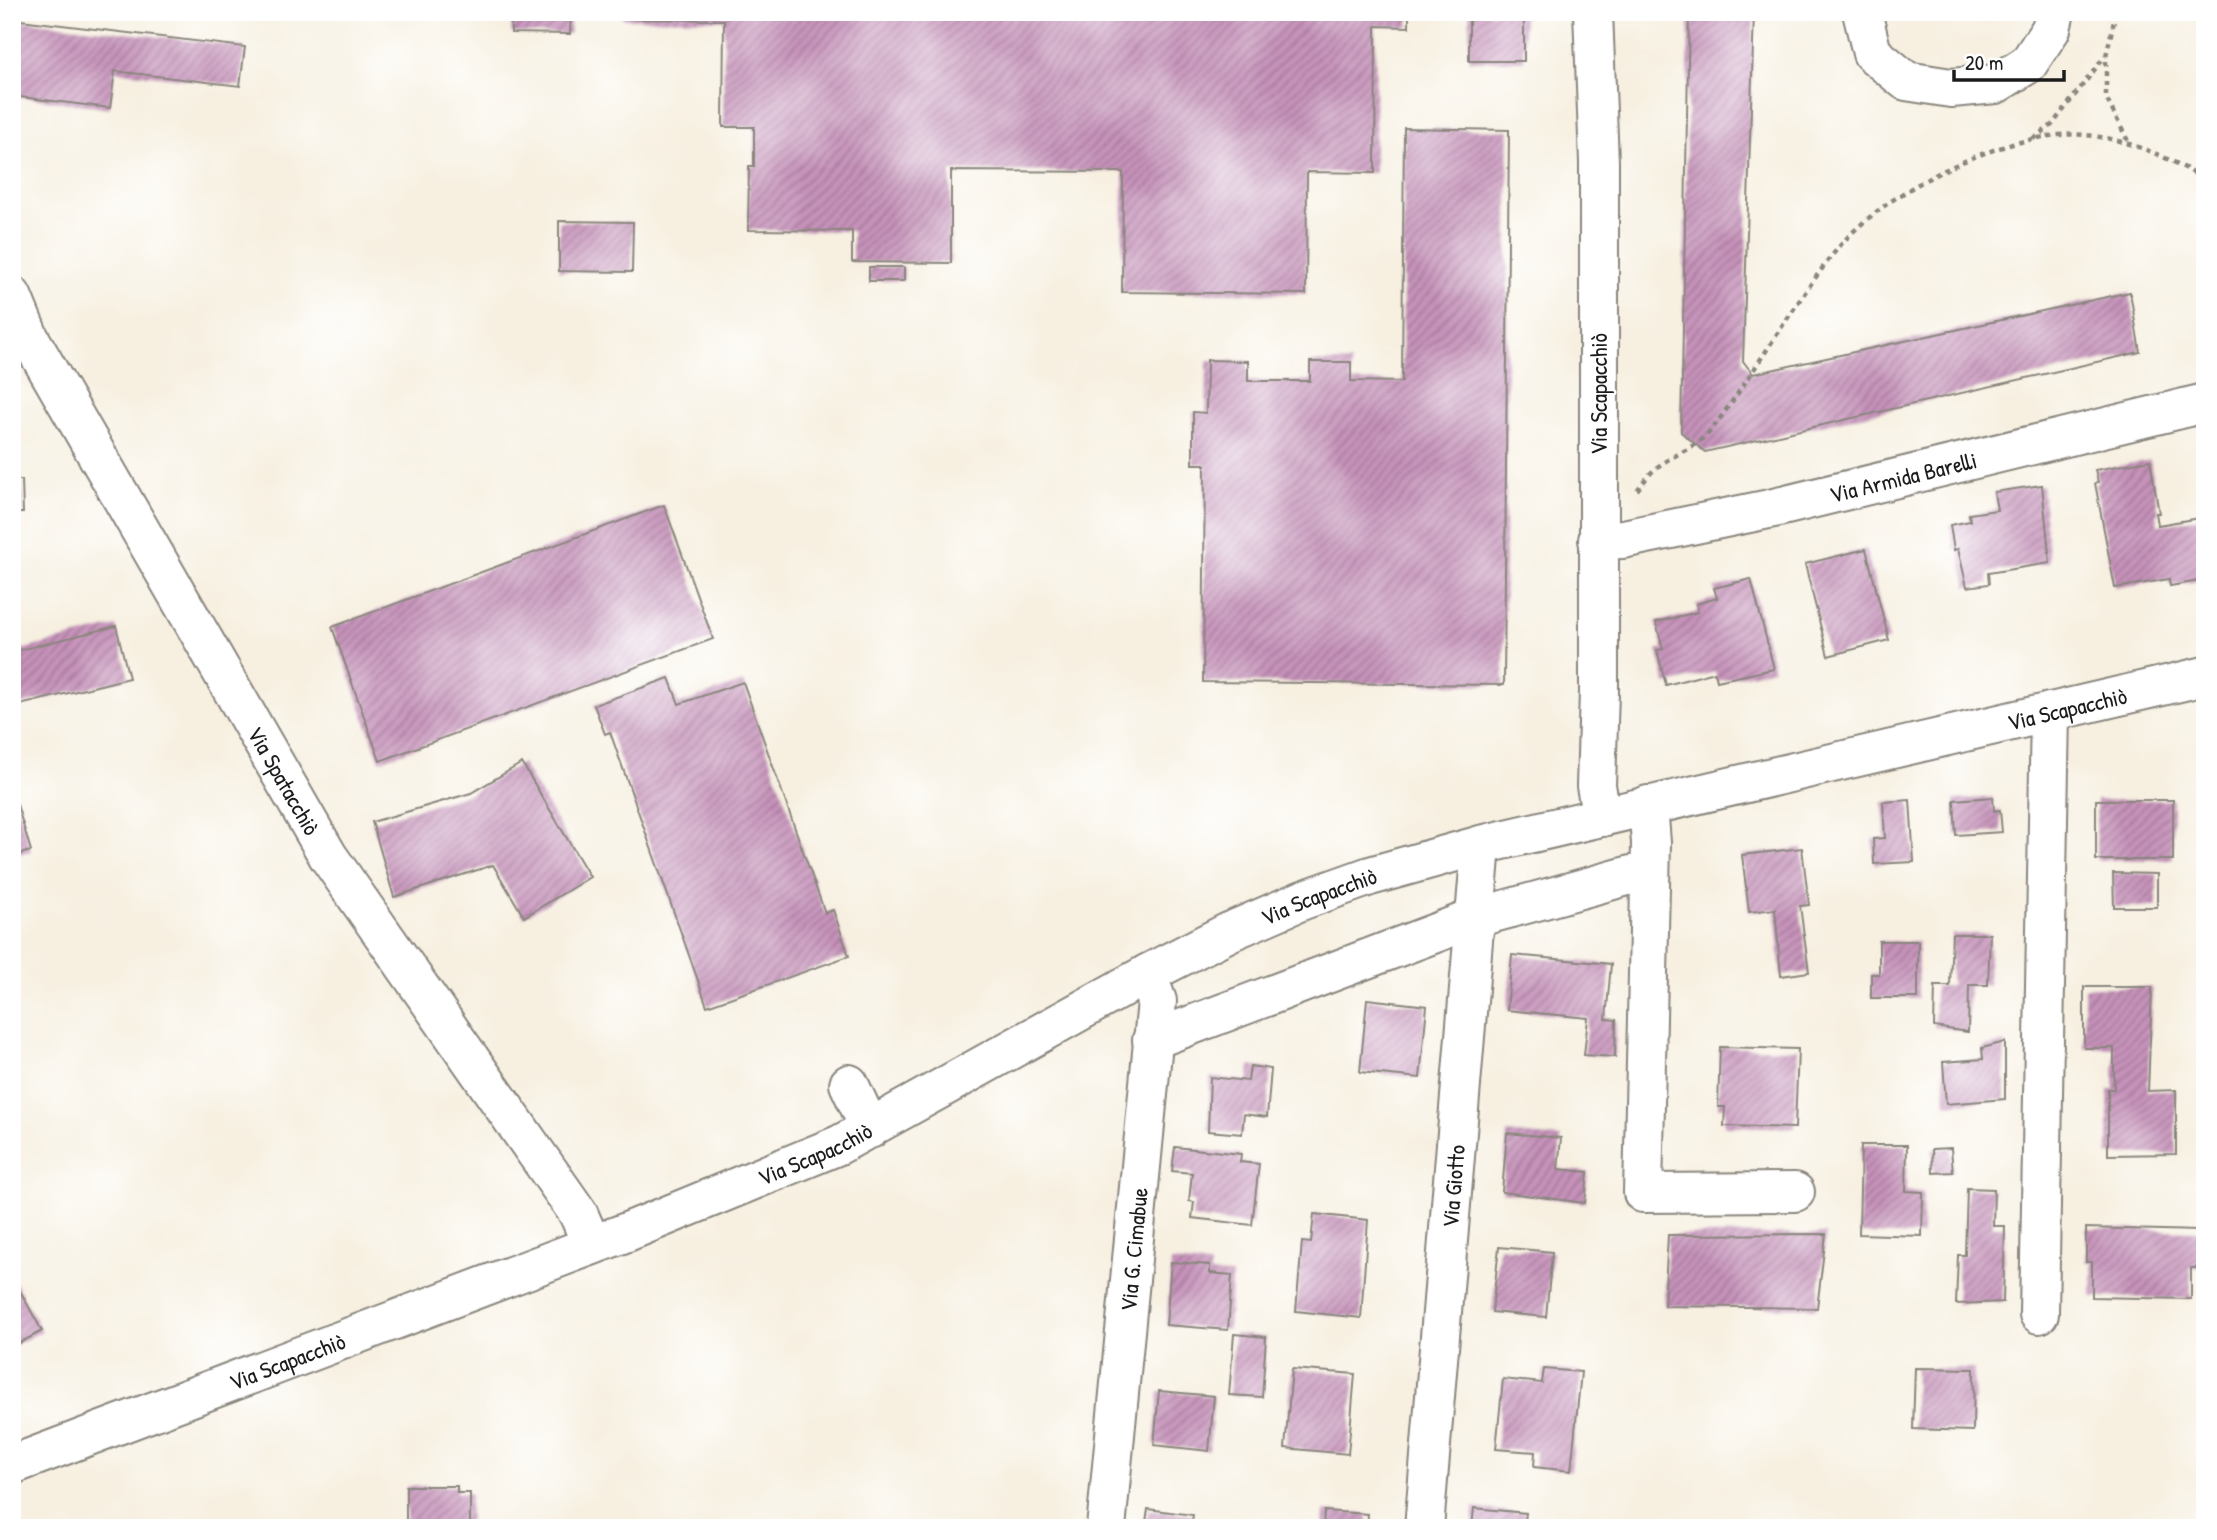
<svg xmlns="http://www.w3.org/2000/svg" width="2217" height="1540" font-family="'Patrick Hand',sans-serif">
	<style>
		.building { fill: url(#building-hatch) }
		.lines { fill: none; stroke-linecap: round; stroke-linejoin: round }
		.minor-casing { stroke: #8a867e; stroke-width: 42 }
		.path { stroke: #8a867e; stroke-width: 4.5; stroke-dasharray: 5 5; stroke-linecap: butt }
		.minor { stroke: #fff; stroke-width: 38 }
		.labels { text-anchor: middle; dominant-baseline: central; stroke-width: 5; stroke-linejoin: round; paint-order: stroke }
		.street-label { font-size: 23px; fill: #1c1c1c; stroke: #fff }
	</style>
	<defs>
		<pattern id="building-hatch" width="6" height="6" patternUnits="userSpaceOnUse" patternTransform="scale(1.75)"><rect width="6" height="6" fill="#c692ba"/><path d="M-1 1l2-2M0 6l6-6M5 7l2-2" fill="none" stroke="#a07696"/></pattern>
	</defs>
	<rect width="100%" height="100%" fill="#fff"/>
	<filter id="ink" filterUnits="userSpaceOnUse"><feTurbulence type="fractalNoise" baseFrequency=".0143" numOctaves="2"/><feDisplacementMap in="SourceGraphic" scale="14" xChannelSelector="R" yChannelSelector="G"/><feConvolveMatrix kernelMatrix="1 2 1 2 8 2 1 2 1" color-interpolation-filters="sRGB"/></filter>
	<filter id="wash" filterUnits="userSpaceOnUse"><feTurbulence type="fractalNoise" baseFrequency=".00686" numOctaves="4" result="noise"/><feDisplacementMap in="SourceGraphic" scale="28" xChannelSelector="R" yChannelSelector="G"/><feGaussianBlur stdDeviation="1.57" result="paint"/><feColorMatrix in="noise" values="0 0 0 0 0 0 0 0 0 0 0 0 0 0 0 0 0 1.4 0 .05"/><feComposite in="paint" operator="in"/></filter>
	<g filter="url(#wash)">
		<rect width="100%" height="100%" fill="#f7f0e1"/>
		<g id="blocks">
			<g class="building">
				<path d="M511 12H571L570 34 511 33Z"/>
				<path d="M623 12H1409V27L1376 26 1375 173 1307 172 1306 294 1122 292 1123 172 951 171V263L852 262V231L748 230 749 166H754V127H723L724 20 623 19Z"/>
				<rect x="1469" y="12" width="55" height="49"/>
				<path d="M1689 12H1754L1743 361 1753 374 2130 292 2140 352 1705 452 1681 432Z"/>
				<path d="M12 19 245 47 240 86 115 71 110 108 12 96Z"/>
				<path d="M1404 128 1509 130 1504 685 1203 682 1205 464H1193V412L1206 413 1207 360 1248 361V381H1310V362H1351V381L1402 382Z"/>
				<path d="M559 221 633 222 632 272 559 271Z"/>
				<rect x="869" y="267" width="35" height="14"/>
				<path d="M2150 460 2159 513H2156L2158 525 2205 517V580L2170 586 2169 579 2115 588 2095 483 2098 482 2095 470Z"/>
				<path d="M12 480H22L23 513H12Z"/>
				<path d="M2042 485 2050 563 1988 573 1989 584 1967 587 1958 549 1954 550 1950 525 1970 521 1969 514 1997 510 1994 492Z"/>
				<path d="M664 505 713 639 380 761 332 627Z"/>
				<path d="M1866 549 1889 640 1828 656 1805 564Z"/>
				<path d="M1751 579 1774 669 1717 681 1715 672 1666 685 1657 650 1663 649 1656 622 1698 612 1696 604 1717 598 1714 588Z"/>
				<path d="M116 626 129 678 12 707V652Z"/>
				<path d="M669 678 679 704 743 682 825 913 833 910 849 956 707 1006 610 732 605 734 594 705Z"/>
				<path d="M522 763 590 877 524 917 493 865 394 897 372 822 471 793Z"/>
				<path d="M12 788 31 851 12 856Z"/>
				<path d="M1993 797 1994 811 2000 810 2002 832 1956 835 1954 800Z"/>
				<path d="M1910 800 1914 862 1874 864 1873 839 1885 838 1883 802Z"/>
				<rect x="2096" y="800" width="77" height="60"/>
				<path d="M1802 848 1809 905 1800 906 1809 972 1781 976 1775 909 1749 912 1742 855Z"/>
				<path d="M2113 873 2157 874V907H2114Z"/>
				<path d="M1952 934H1990L1988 985H1969L1968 1032 1934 1027 1935 986H1950Z"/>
				<path d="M1879 941H1918V998H1871V974H1879Z"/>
				<path d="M1512 955 1611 964 1606 1019 1616 1020 1615 1057 1584 1055 1588 1018 1507 1010Z"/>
				<path d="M2084 987H2152L2148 1091 2176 1090V1154L2108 1155V1089H2114V1048H2084Z"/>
				<path d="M1367 999 1427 1006 1420 1078 1360 1072Z"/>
				<path d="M2005 1042V1099L1946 1104 1943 1062 1983 1059 1982 1048Z"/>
				<path d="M1720 1047 1798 1049 1795 1128 1724 1126 1725 1107H1718Z"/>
				<path d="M1250 1066 1271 1069 1267 1117 1244 1114 1242 1134 1208 1131 1210 1077 1248 1081Z"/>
				<path d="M1507 1133 1561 1138 1558 1169 1588 1172 1585 1203 1502 1192Z"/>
				<path d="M1861 1145H1907L1906 1191 1923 1192 1922 1236 1859 1234Z"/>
				<path d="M1175 1147 1241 1154 1240 1162 1259 1164 1252 1225 1192 1218 1194 1202 1189 1201 1192 1173 1172 1171Z"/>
				<path d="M1951 1148 1953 1172 1933 1173 1932 1149Z"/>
				<path d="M1967 1188 1994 1189 1993 1226H2005L2003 1302 1956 1304 1958 1255H1965Z"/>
				<path d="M1314 1214 1368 1220 1361 1318 1296 1311 1302 1242 1311 1243Z"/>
				<path d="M2086 1228 2200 1231 2199 1268H2191V1299L2092 1297V1262H2086Z"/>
				<path d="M1826 1234 1817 1308 1664 1306 1668 1235Z"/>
				<path d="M1499 1247 1552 1252 1546 1317 1492 1312Z"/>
				<path d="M1171 1262 1210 1265V1273L1232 1275 1228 1330 1166 1325Z"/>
				<path d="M12 1276 42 1331 12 1347Z"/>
				<path d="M1234 1334 1266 1337 1262 1397 1229 1395Z"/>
				<path d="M1915 1368 1974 1369 1973 1431 1913 1429Z"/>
				<path d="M1292 1369 1355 1374 1348 1454 1285 1448Z"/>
				<path d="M1544 1369 1581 1372 1571 1471 1534 1467 1535 1452 1496 1449 1503 1379 1542 1383Z"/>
				<path d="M1159 1391 1214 1396 1209 1451 1154 1445Z"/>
				<path d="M406 1486H457V1493H470V1528H406Z"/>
				<path d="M1474 1508 1526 1513 1524 1528H1472Z"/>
				<path d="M1148 1509 1193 1515 1191 1528H1145Z"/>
				<path d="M1324 1511 1368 1514 1367 1528H1323Z"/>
			</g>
		</g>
	</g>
	<g filter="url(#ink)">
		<use href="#blocks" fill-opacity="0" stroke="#8a867e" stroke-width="2"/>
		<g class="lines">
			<defs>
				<g id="minor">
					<path d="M1593 12 1599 162V692L1596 786 1602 817"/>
					<path d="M1862 12 1872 53 1906 81 1951 88 1996 84 2028 64 2051 29 2055 12"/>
					<path id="s1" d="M12 296 29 337 328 856 578 1213 592 1245"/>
					<path id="s2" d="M1598 540 1623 539 1774 508 2205 403"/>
					<path d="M1648 805 1651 843 1643 1193 1795 1192"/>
					<path d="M1152 1040 1475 918 1631 875"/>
					<path d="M849 1084 870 1129"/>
					<path d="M2039 1314 2050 712"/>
					<path id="s3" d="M12 1465 627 1232 839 1145 1147 974 1229 932 1303 900 1370 876 1481 845 2205 676"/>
					<path id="s4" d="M1106 1528 1157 1001 1147 974"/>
					<path id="s5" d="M1424 1528 1481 845"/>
				</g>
			</defs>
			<use href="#minor" class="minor-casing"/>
			<g class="path">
				<path d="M2116 12 2106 56V98L2129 143"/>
				<path d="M2033 139 2052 125 2105 56"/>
				<path d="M1637 490C1643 483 1648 475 1655 469 1671 455 1697 448 1711 430 1756 372 1792 305 1838 248 1884 193 1979 146 2050 136 2102 128 2162 152 2205 180"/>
			</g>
			<use href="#minor" class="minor"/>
		</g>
	</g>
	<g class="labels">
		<g class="street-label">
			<text transform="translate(1598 394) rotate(-90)">Via Scapacchiò</text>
			<text stroke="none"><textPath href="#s2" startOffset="312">Via Armida Barelli</textPath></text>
			<text stroke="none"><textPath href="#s3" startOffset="2200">Via Scapacchiò</textPath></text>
			<text stroke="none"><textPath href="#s1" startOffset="556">Via Spatacchiò</textPath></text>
			<text stroke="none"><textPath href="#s3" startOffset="1428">Via Scapacchiò</textPath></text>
			<text stroke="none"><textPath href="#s3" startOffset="861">Via Scapacchiò</textPath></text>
			<text stroke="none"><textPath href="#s5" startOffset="343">Via Giotto</textPath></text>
			<text stroke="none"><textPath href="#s4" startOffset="280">Via G. Cimabue</textPath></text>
			<text stroke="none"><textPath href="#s3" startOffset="294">Via Scapacchiò</textPath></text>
		</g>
	</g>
	<rect width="2217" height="1540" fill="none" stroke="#fff" stroke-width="42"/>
	<path d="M1954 70v10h110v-10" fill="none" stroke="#1c1c1c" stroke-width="3.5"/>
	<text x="1965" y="70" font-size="21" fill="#1c1c1c" stroke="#ffffff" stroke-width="5" paint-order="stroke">20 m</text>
</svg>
